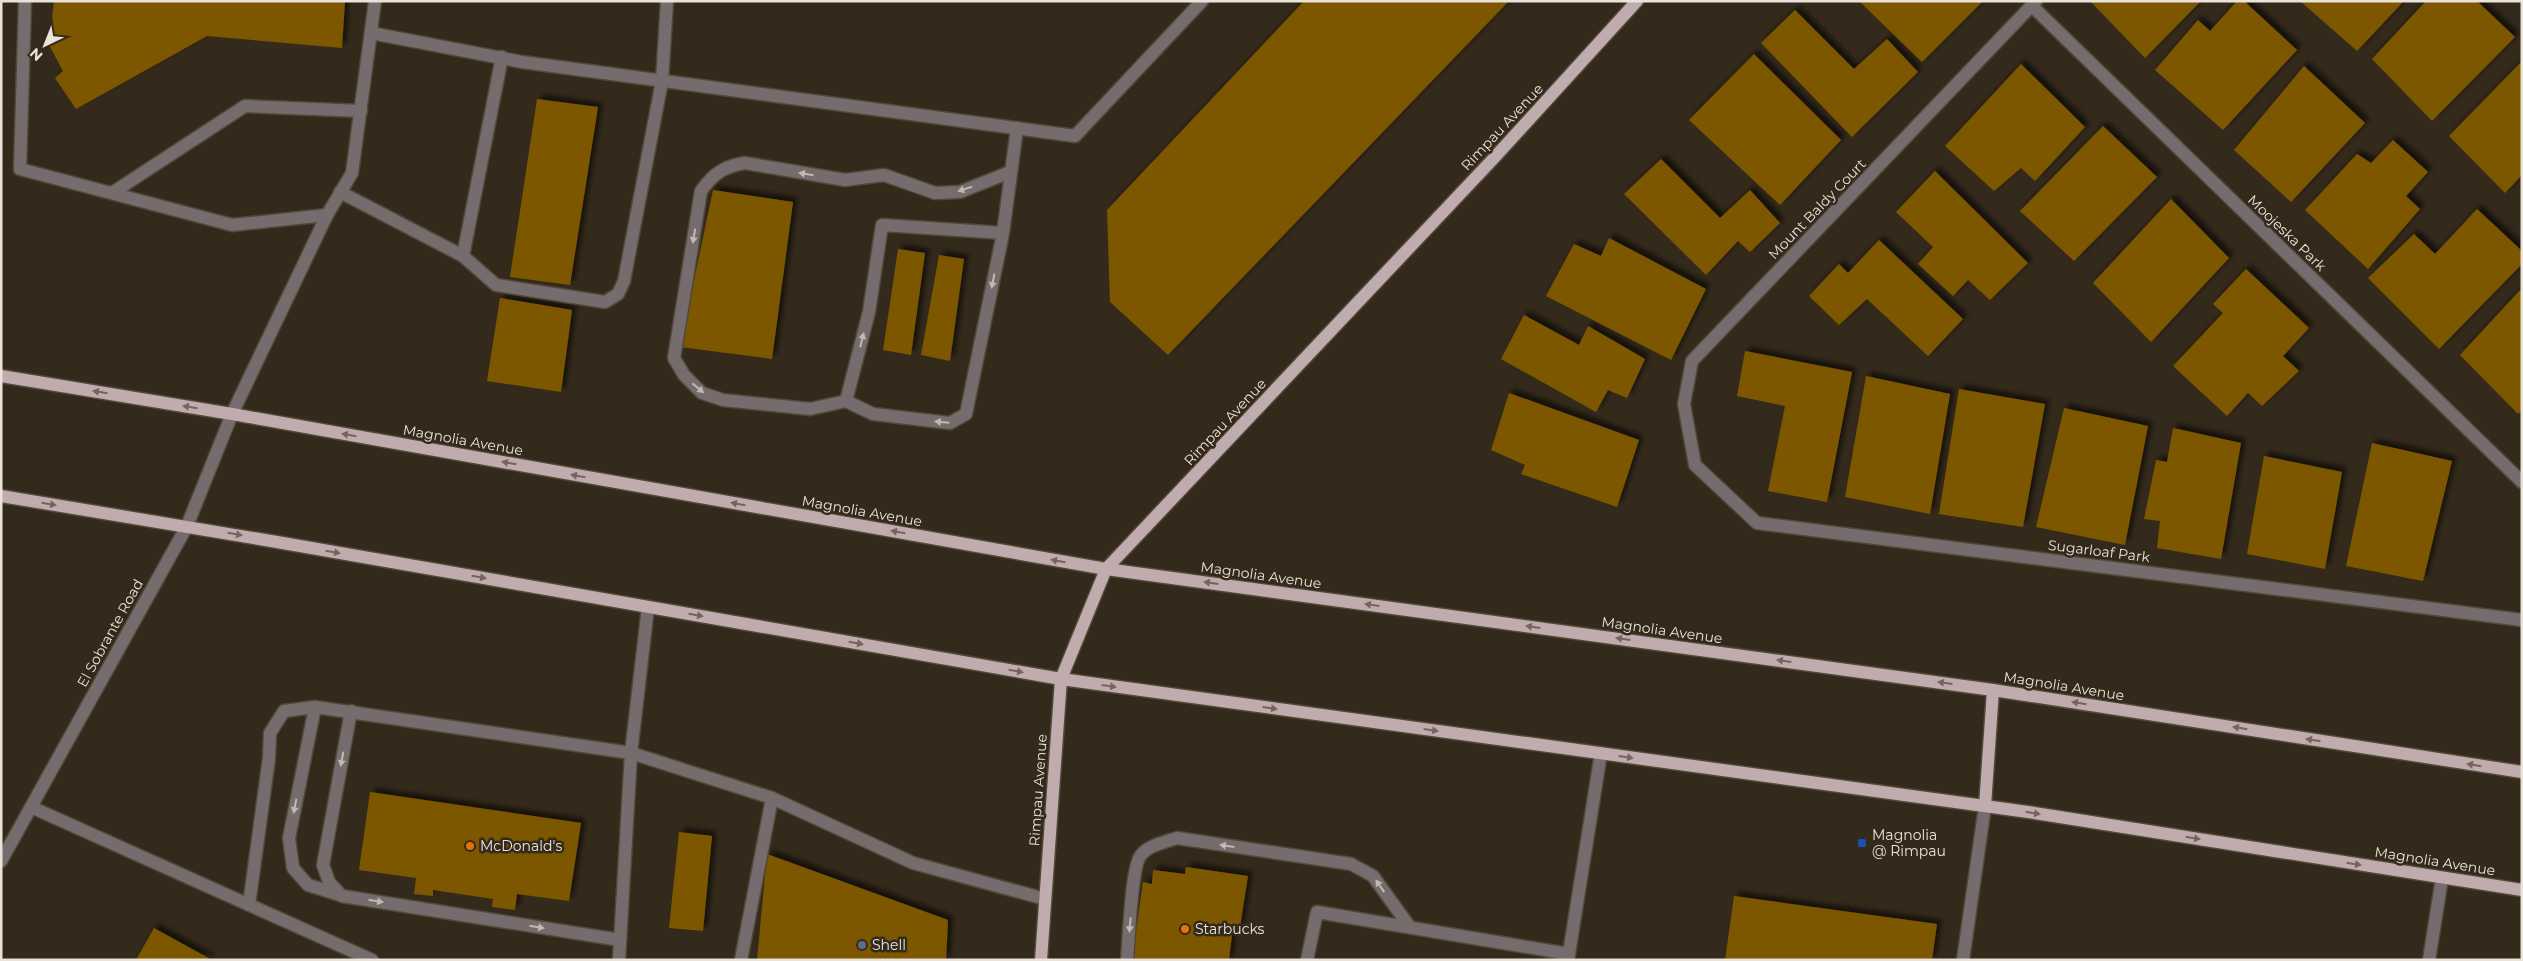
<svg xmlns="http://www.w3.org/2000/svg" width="2523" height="961" font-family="Montserrat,sans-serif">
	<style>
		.building { fill: #7d5706; filter: url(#shadow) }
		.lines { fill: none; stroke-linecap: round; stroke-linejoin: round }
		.minor-casing { stroke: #514839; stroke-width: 15 }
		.major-casing { stroke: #514839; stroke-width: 15 }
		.minor { stroke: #766c6d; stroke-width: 12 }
		.major { stroke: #c0abae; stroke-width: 12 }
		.oneway { fill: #c1b9b3 }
		.oneway2 { fill: #73645d }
		.transit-dot { fill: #1a4fb4; stroke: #342a1b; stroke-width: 2 }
		.food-dot { fill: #e8710a; stroke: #342a1b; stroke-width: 2 }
		.service-dot { fill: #5c6f8a; stroke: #342a1b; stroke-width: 2 }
		.labels { text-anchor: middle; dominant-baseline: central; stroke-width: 5; stroke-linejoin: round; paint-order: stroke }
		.street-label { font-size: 14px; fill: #e9e3d9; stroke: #342a1b }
		.poi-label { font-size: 14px; fill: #e9e3d9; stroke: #342a1b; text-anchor: start }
	</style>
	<defs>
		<filter id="shadow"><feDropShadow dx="4.5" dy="-4.5" stdDeviation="2.5" flood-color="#0009"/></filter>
	</defs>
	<rect width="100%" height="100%" fill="#342a1b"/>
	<g class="building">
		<path d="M54 1H345L342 48 207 36 76 109 55 78 63 71 49 45Z"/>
		<path d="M1304 1H1509L1168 355 1110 302 1107 210Z"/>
		<path d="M1859 1H1983L1922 62Z"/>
		<path d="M2090 1H2201L2145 58Z"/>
		<path d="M2237 1H2244L2297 50 2223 130 2155 70 2198 20 2210 31Z"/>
		<path d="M2300 1H2404L2357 51Z"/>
		<path d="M2426 1H2477L2515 37 2432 121 2372 59Z"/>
		<path d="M1795 10 1854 69 1887 39 1918 72 1852 137 1761 43Z"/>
		<path d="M1754 54 1841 140 1780 205 1689 120Z"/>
		<path d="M2522 61V175L2505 193 2449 136Z"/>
		<path d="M2021 64 2085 127 2035 181 2021 168 1994 191 1945 146Z"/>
		<path d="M2304 66 2365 123 2291 202 2234 150Z"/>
		<path d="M537 99 598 107 570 285 510 277Z"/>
		<path d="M2103 126 2157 177 2074 261 2020 211Z"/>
		<path d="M2393 140 2428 172 2406 196 2420 209 2368 269 2305 210 2357 154 2371 163Z"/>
		<path d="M1661 159 1720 218 1750 190 1780 223 1750 252 1738 241 1706 275 1624 194Z"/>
		<path d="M1935 171 2028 263 1990 300 1968 280 1953 296 1918 264 1933 247 1896 212Z"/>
		<path d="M713 190 793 202 772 359 680 347Z"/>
		<path d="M2171 199 2229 258 2151 342 2093 283Z"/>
		<path d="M2477 209 2522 251V264L2439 349 2368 278 2414 234 2435 254Z"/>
		<path d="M1609 238 1706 289 1671 360 1546 296 1574 244 1601 256Z"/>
		<path d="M1879 240 1963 319 1928 356 1867 299 1839 325 1809 296 1839 264 1848 273Z"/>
		<path d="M898 249 925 253 911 355 883 350Z"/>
		<path d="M939 255 964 259 950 361 921 355Z"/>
		<path d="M2246 269 2309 328 2283 356 2299 371 2262 406 2248 393 2227 416 2173 366 2223 313 2213 304Z"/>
		<path d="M2522 288V410L2518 414 2460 355Z"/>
		<path d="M500 298 572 310 561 392 487 381Z"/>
		<path d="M1524 315 1579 345 1588 326 1645 359 1627 398 1608 390 1596 412 1501 359Z"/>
		<path d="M1745 351 1852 372 1827 502 1768 491 1785 406 1737 396Z"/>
		<path d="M1866 376 1950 394 1930 514 1845 497Z"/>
		<path d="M1959 389 2045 404 2023 527 1939 514Z"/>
		<path d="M1509 393 1639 440 1617 507 1521 474 1525 465 1491 450Z"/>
		<path d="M2064 408 2148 426 2125 545 2036 527Z"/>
		<path d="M2173 428 2241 443 2221 559 2157 548 2160 521 2144 519 2156 460 2167 462Z"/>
		<path d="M2372 443 2452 461 2423 581 2346 566Z"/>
		<path d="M2264 456 2342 472 2325 569 2247 554Z"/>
		<path d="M370 792 581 823 569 901 517 894 515 910 492 907 493 899 433 890V896L414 894 416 878 359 870Z"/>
		<path d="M679 832 712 836 703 931 669 928Z"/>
		<path d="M767 854 948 920 946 960H757Z"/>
		<path d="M1186 867 1248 876 1240 927 1233 926 1229 960H1132L1143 882 1152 884 1153 870 1185 874Z"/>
		<path d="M1734 896 1937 924 1932 960H1725Z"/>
		<path d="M154 928 212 960H136Z"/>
	</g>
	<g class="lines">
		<defs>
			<g id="minor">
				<path d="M25 1 20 169 232 225 327 215"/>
				<path d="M2036 1 1692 361 1684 404 1695 465 1757 523 2522 620"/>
				<path d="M2032 6 2522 482"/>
				<path d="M371 33 522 62 1075 136 1202 1"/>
				<path d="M340 192 463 256 502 57"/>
				<path d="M112 193 245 106 361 111"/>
				<path d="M1003 233 882 225 869 312 846 401 873 414 950 423 966 414 1003 233 1017 128"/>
				<path d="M463 256 496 285 605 302 618 294 624 281 662 81 667 1"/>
				<path d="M846 401 810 409 723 400 702 393 684 375 674 358 701 191C713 174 724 166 745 163L845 180 884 175 935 193 960 192 1010 172"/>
				<path d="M315 707 289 838 293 868 308 885 340 895"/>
				<path d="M351 711 323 865 329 882 342 896 620 940"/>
				<path d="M31 807 372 960"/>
				<path d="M1 861 187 526 232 414 327 215 352 173 375 1"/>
				<path d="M249 905 269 758 270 733 284 711 315 707 631 753 772 798 913 863 1045 899"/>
				<path d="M619 960 631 753 648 607"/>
				<path d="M741 960 772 798"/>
				<path d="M1127 960C1129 940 1131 867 1141 855 1149 845 1165 842 1177 838L1351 864 1373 876 1409 926"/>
				<path d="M1307 960 1317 912 1569 954"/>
				<path d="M1568 960 1601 753"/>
				<path d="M1963 960 1985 806"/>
				<path d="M2429 960 2442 878"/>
			</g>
			<g id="major">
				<path d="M1 376 232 414 1106 569 1993 690 2522 772"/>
				<path d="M1 496 277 542 1061 679 2028 812 2522 890"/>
				<path d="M1985 806 1993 690"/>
				<path d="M1041 960 1061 679 1106 569 1494 158 1637 1"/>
			</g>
		</defs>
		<use href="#minor" class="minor-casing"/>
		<use href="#major" class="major-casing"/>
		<use href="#minor" class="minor"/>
		<use href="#major" class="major"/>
	</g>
	<defs><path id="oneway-solid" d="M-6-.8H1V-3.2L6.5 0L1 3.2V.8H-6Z" transform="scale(1.25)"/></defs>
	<g class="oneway">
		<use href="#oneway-solid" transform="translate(806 174) rotate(-171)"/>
		<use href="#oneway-solid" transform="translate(965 189) rotate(162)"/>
		<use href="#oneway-solid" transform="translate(694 236) rotate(99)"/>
		<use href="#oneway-solid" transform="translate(993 281) rotate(101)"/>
		<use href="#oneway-solid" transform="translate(862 340) rotate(-76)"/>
		<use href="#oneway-solid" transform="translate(698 388) rotate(40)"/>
		<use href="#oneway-solid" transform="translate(942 422) rotate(-175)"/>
		<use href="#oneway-solid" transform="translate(342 759) rotate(100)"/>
		<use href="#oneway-solid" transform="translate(295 806) rotate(101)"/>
		<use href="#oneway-solid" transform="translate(1227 846) rotate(-172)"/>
		<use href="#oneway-solid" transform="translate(1380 886) rotate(-125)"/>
		<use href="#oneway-solid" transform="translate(376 901) rotate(9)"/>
		<use href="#oneway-solid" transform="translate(1130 925) rotate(95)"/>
		<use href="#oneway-solid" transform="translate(537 927) rotate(9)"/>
	</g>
	<g class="oneway2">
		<use href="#oneway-solid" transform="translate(100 392) rotate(-171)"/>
		<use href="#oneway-solid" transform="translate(190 407) rotate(-171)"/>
		<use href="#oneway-solid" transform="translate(349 435) rotate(-170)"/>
		<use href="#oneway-solid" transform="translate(509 463) rotate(-170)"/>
		<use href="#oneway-solid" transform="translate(578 476) rotate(-170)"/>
		<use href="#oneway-solid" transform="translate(49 504) rotate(9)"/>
		<use href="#oneway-solid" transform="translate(738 504) rotate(-170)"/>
		<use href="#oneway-solid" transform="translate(898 532) rotate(-170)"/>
		<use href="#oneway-solid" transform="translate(235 534) rotate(10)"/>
		<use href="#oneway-solid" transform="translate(333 552) rotate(10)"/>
		<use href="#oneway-solid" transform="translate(1058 561) rotate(-170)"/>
		<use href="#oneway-solid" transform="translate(479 577) rotate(10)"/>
		<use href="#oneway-solid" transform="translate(1211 583) rotate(-172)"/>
		<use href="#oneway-solid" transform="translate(1372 605) rotate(-172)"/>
		<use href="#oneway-solid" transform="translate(696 615) rotate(10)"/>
		<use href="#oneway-solid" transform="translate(1533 627) rotate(-172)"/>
		<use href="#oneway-solid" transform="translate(1623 639) rotate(-172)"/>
		<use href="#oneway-solid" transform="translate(856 643) rotate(10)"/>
		<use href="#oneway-solid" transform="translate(1784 661) rotate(-172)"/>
		<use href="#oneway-solid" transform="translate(1016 671) rotate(10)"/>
		<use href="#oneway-solid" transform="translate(1945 683) rotate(-172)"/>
		<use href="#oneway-solid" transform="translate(1109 686) rotate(8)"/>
		<use href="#oneway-solid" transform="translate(2079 703) rotate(-171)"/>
		<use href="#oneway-solid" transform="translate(1270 708) rotate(8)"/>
		<use href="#oneway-solid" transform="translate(2240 728) rotate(-171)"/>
		<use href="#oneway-solid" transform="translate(1431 730) rotate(8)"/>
		<use href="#oneway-solid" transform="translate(2313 740) rotate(-171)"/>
		<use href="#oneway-solid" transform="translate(1626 757) rotate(8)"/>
		<use href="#oneway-solid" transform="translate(2474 765) rotate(-171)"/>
		<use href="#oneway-solid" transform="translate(2033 813) rotate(9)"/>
		<use href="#oneway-solid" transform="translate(2193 838) rotate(9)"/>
		<use href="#oneway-solid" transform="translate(2354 864) rotate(9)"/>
	</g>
	<rect class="transit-dot" x="1857" y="838" width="10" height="10" rx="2.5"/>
	<g class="food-dot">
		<circle cx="470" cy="846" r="5"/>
		<circle cx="1185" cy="929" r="5"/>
	</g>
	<circle class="service-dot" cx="862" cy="945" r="5"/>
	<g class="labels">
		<g class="street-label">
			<text transform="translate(1502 127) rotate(-47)">Rimpau Avenue</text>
			<text transform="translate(1817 209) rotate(-46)">Mount Baldy Court</text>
			<text transform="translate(2287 233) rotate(44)">Moojeska Park</text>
			<text transform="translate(1225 422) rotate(-47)">Rimpau Avenue</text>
			<text transform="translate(463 440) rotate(10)">Magnolia Avenue</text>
			<text transform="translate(862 511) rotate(10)">Magnolia Avenue</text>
			<text transform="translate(2099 551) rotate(7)">Sugarloaf Park</text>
			<text transform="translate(1261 575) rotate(8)">Magnolia Avenue</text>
			<text transform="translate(1662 630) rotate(8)">Magnolia Avenue</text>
			<text transform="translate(110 633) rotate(-61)">El Sobrante Road</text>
			<text transform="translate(2064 686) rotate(9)">Magnolia Avenue</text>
			<text transform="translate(1038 790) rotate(-86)">Rimpau Avenue</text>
			<text transform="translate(2435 861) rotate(9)">Magnolia Avenue</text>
		</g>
		<g class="poi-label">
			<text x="1872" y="835">Magnolia<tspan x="1872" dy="16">@ Rimpau</tspan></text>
			<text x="480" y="846">McDonald's</text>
			<text x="1195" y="929">Starbucks</text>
			<text x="872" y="945">Shell</text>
		</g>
	</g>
	<rect width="2523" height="961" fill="none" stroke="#e9e3d9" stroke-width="5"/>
	<g transform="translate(45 45) rotate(223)" stroke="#342a1b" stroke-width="4" paint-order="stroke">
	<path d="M0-4L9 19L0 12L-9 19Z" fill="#e9e3d9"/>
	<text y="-8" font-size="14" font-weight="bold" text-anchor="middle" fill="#e9e3d9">N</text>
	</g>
</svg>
